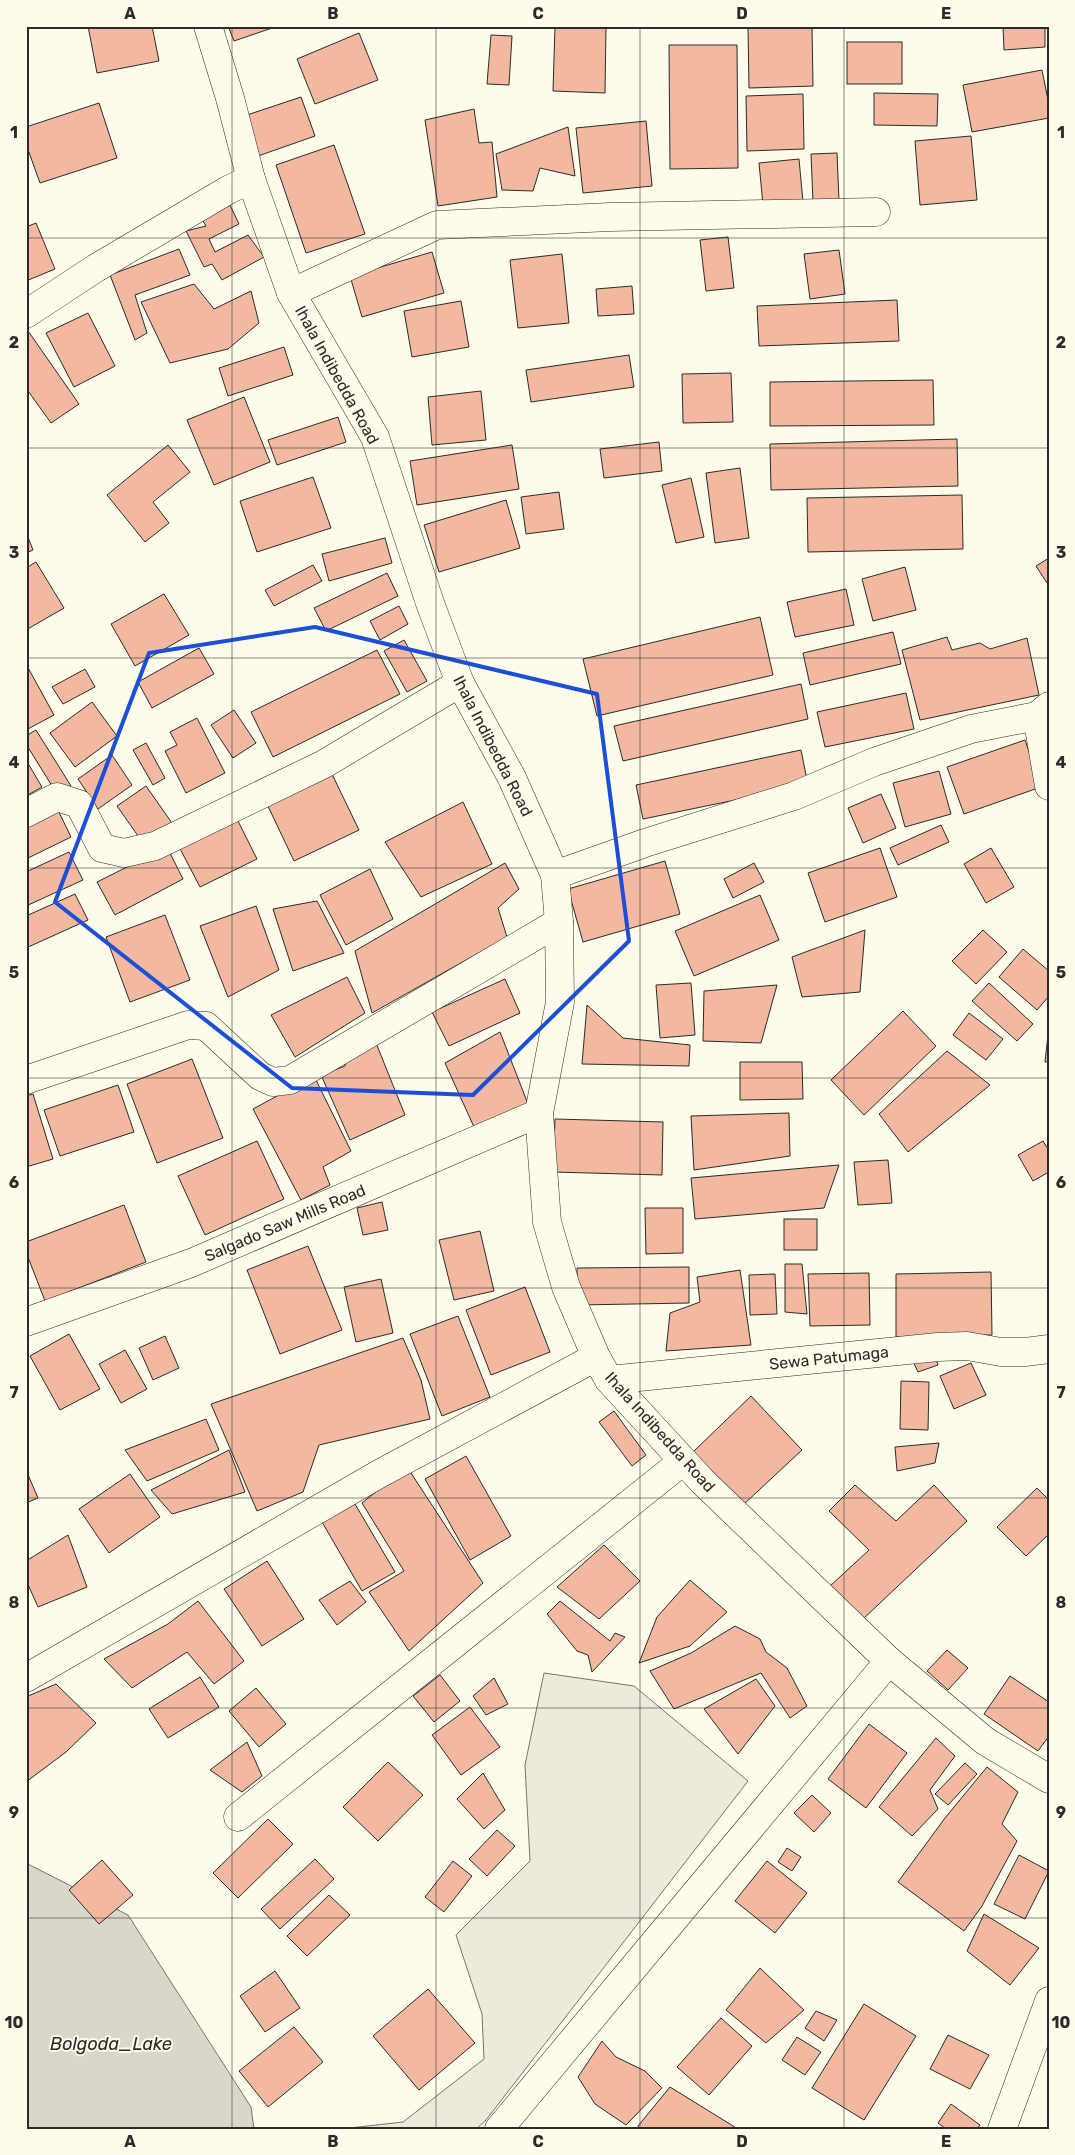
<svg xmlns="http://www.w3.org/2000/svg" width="1075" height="2155" font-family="Rubik,sans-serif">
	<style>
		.green { fill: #ecebdb; stroke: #74746e }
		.water { fill: #d8d7c9; stroke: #74746e }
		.building { fill: #f2b8a0; stroke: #2b2b2b }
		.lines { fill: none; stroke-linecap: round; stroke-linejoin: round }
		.street-casing { stroke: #2b2b2b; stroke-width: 29 }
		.street { stroke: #fdfbea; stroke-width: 28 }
		.marked { fill: none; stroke: #1d4ed8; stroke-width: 4; stroke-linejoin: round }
		.grid { fill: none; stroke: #2b2b2b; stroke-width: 1; stroke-opacity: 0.55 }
		.labels { text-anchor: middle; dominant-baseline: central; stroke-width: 4; stroke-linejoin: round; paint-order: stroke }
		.street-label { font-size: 16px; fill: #2b2b2b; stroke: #fdfbea }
		.water-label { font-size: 18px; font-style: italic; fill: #2b2b2b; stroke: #fdfbea }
		.neatline { fill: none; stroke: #2b2b2b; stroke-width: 2 }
		.grid-label { font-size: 16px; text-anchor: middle; font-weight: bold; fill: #2b2b2b }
	</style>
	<rect width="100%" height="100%" fill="#fdfbea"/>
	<path class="green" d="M544 1673 634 1686 748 1781 486 2120 476 2129H341L403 2122 484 2059 482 2014 456 1935 530 1861 525 1765Z"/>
	<path class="water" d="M26 1863 128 1915 251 2107 254 2129H26Z"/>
	<g class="building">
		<path d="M88 26H152L159 61 97 73Z"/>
		<path d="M228 26H278L234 41Z"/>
		<path d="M555 26H606L605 93 553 91Z"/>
		<path d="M748 26H812L813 86 749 88Z"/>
		<path d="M1003 26H1049V28H1045V47L1004 50Z"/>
		<path d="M359 33 378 80 315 104 297 59Z"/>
		<path d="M491 35 512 36 509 85 487 84Z"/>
		<rect x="847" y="42" width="55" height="42"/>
		<path d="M669 45H737L738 168 670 169Z"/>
		<path d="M1042 70 1049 105V118L972 132 963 85Z"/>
		<path d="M874 93 938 94 937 126 874 125Z"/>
		<path d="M803 94 804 149 747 151 746 96Z"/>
		<path d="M301 97 315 136 258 156 244 116Z"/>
		<path d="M99 103 117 158 40 183 26 144V127Z"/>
		<path d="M474 109 479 143 492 142 497 197 438 206 425 120Z"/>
		<path d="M646 121 652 186 583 193 576 128Z"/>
		<path d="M568 127 575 176 540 168 533 191 502 190 496 154Z"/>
		<path d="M971 136 977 200 920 205 915 141Z"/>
		<path d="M334 145 365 234 306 253 276 165Z"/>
		<path d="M837 153 839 201 813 202 811 154Z"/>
		<path d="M799 159 803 202 763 205 759 163Z"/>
		<path d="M230 205 239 224 209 239 215 252 248 235 264 257 222 280 212 264 204 267 186 231 206 226 201 218Z"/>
		<path d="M36 223 55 269 26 281V227Z"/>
		<path d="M728 237 734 288 706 291 700 240Z"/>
		<path d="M179 249 190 275 135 295 147 333 135 340 110 275Z"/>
		<path d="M839 250 845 294 810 299 804 254Z"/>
		<path d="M432 252 444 293 362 317 350 276Z"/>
		<path d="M562 254 569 323 518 328 510 260Z"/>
		<path d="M194 284 214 309 251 291 259 323 228 349 170 363 141 302Z"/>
		<path d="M632 286 634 314 598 316 596 289Z"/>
		<path d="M897 300 899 341 759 346 757 306Z"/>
		<path d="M461 301 469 347 412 357 404 311Z"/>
		<path d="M88 313 115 366 74 387 46 333Z"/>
		<path d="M26 328 79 404 51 423 26 388Z"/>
		<path d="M284 347 293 375 228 396 219 368Z"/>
		<path d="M629 355 634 387 531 402 526 370Z"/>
		<path d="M731 373 733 422 683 423 682 374Z"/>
		<path d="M933 380 934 425 770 426V382Z"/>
		<path d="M481 391 486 440 432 445 428 397Z"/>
		<path d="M244 397 270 462 214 485 187 420Z"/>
		<path d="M338 417 346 442 277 465 268 440Z"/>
		<path d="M957 439 958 486 771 490 770 444Z"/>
		<path d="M659 442 662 471 604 478 600 449Z"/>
		<path d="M168 445 190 472 153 502 169 523 145 542 107 495Z"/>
		<path d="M512 445 519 489 417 505 410 461Z"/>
		<path d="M740 468 749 538 715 543 706 473Z"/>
		<path d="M313 477 331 528 257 552 240 501Z"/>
		<path d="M691 478 704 537 676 543 662 485Z"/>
		<path d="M559 492 564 529 526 534 521 497Z"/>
		<path d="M962 495 963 549 808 552 807 498Z"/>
		<path d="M506 500 520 548 439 572 424 525Z"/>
		<path d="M26 532 33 550 26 553Z"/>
		<path d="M385 538 392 563 329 581 322 554Z"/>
		<path d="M1049 558V586L1036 566Z"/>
		<path d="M36 562 64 608 26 630V568Z"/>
		<path d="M313 565 322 581 274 606 265 590Z"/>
		<path d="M905 567 916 610 873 621 862 579Z"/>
		<path d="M387 573 398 596 326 631 314 608Z"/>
		<path d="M846 589 854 625 795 637 787 602Z"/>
		<path d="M164 594 189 635 135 666 111 624Z"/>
		<path d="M399 606 408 624 380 640 370 621Z"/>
		<path d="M760 617 773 675 597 716 583 659Z"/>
		<path d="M893 632 901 664 810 685 803 653Z"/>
		<path d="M947 637 952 650 980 643 990 649 1027 638 1039 695 920 720 902 650Z"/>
		<path d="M404 640 427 681 407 692 384 651Z"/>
		<path d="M199 648 214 674 152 708 138 682Z"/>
		<path d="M377 650 400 694 273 757 251 712Z"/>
		<path d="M26 664 54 715 26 730Z"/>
		<path d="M85 669 95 687 63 704 52 687Z"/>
		<path d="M801 684 808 719 623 761 614 726Z"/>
		<path d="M906 693 914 729 825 747 817 712Z"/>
		<path d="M92 702 117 736 75 767 50 733Z"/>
		<path d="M234 710 256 743 233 758 211 725Z"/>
		<path d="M197 718 225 773 186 793 165 751 177 745 170 732Z"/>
		<path d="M36 730 71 786 57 794 26 744V736Z"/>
		<path d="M1025 740 1041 787 964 814 947 767Z"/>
		<path d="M146 743 165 778 153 785 133 750Z"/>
		<path d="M801 750 808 785 643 819 636 785Z"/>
		<path d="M112 755 132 785 98 809 78 779Z"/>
		<path d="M26 760 42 787 26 796Z"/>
		<path d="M939 771 951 814 905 827 893 783Z"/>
		<path d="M331 772 359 830 294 861 266 802Z"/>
		<path d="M146 786 172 823 143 843 117 806Z"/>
		<path d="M881 794 896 828 863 843 848 808Z"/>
		<path d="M463 802 492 864 421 897 385 842Z"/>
		<path d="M57 808 71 837 26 859V823Z"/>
		<path d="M235 815 257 859 200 887 177 843Z"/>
		<path d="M941 825 949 842 898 865 890 848Z"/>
		<path d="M167 847 183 879 115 915 97 882Z"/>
		<path d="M880 848 897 897 825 922 808 873Z"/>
		<path d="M991 848 1014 887 986 903 964 864Z"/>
		<path d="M69 852 83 880 26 906V872Z"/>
		<path d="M665 861 680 914 583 942 568 889Z"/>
		<path d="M505 863 519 889 498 908 507 937 372 1013 355 951Z"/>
		<path d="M754 863 764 882 733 898 724 879Z"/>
		<path d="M370 869 393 919 346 945 320 895Z"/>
		<path d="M75 894 88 920 26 948V916Z"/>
		<path d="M760 895 779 940 694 976 675 931Z"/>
		<path d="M317 901 344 953 293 971 273 909Z"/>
		<path d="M256 906 279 970 228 997 200 926Z"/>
		<path d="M165 915 190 980 130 1002 106 937Z"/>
		<path d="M865 930 860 992 802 997 792 957Z"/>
		<path d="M983 930 1007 952 976 984 952 961Z"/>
		<path d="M1023 949 1049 971V996L1037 1010 999 977Z"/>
		<path d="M347 977 365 1013 295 1057 271 1015Z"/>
		<path d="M505 979 520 1013 449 1046 432 1012Z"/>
		<path d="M691 983 695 1035 660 1038 656 985Z"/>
		<path d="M989 983 1033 1024 1017 1041 972 1001Z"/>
		<path d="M777 985 761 1043 703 1041 704 991Z"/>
		<path d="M587 1005 623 1038 690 1045 689 1066 582 1064Z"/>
		<path d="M903 1011 936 1046 864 1115 831 1080Z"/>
		<path d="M969 1013 1003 1039 986 1060 953 1035Z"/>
		<path d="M1049 1026V1062H1045Z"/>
		<path d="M500 1032 528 1104 474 1127 445 1063Z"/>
		<path d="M374 1038 405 1115 350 1140 321 1075 345 1066 348 1051Z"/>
		<path d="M947 1051 990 1085 908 1152 879 1114Z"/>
		<path d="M192 1059 223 1138 157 1163 127 1084Z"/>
		<path d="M740 1062H802L803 1099 740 1100Z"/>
		<path d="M314 1076 351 1151 323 1167 330 1185 301 1200 253 1109Z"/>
		<path d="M118 1085 134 1132 60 1156 44 1110Z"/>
		<path d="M33 1094 53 1159 26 1167V1096Z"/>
		<path d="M789 1113 790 1156 694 1170 691 1116Z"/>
		<path d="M555 1119 663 1122 662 1175 553 1172Z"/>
		<path d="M257 1141 284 1199 205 1235 178 1176Z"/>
		<path d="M1043 1141 1049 1151V1172L1033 1181 1018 1155Z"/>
		<path d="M888 1160 892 1203 858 1205 854 1162Z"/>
		<path d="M839 1165 824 1208 695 1219 691 1178Z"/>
		<path d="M382 1202 388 1230 363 1235 357 1208Z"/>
		<path d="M124 1205 146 1262 45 1301 26 1252V1242Z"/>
		<path d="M645 1208H683V1253L646 1254Z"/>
		<rect x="784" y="1219" width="33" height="31"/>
		<path d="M480 1231 494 1291 454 1300 439 1240Z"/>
		<path d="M308 1246 342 1330 280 1354 247 1270Z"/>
		<path d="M785 1264H802L807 1314 785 1312Z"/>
		<path d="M689 1267V1303L578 1305 577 1268Z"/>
		<path d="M740 1270 751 1345 666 1351 670 1313 700 1302 697 1277Z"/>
		<path d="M991 1272 992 1335 896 1337V1274Z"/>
		<path d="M869 1273 870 1325 810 1326 808 1274Z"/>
		<path d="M775 1274 777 1314 750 1315 749 1275Z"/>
		<path d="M381 1279 393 1333 356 1342 344 1287Z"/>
		<path d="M525 1287 550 1352 491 1375 466 1310Z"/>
		<path d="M458 1316 490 1397 442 1416 410 1334Z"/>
		<path d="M69 1334 100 1389 60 1410 30 1356Z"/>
		<path d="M165 1336 179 1368 153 1380 139 1348Z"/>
		<path d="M403 1338 421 1380 430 1419 319 1445 303 1492 257 1511 211 1404Z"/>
		<path d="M125 1350 147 1389 121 1403 99 1364Z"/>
		<path d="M934 1352 938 1365 918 1372 912 1359Z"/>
		<path d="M971 1363 986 1395 954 1409 940 1376Z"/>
		<path d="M901 1381 929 1382 928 1430 900 1429Z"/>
		<path d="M751 1396 802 1450 743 1505 693 1452Z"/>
		<path d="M614 1411 646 1455 632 1466 599 1422Z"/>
		<path d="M206 1419 219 1450 147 1481 125 1450Z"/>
		<path d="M939 1443 935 1463 897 1471 895 1447Z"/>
		<path d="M229 1450 245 1492 172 1514 151 1490Z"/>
		<path d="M466 1456 511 1536 470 1560 425 1479Z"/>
		<path d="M407 1467 483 1583 409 1651 369 1592 404 1571 362 1503Z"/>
		<path d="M26 1470 38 1498 26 1503Z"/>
		<path d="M130 1474 160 1517 109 1553 79 1509Z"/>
		<path d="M855 1485 896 1521 934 1485 967 1521 862 1620 829 1587 869 1550 829 1511Z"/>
		<path d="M1037 1488 1049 1500V1534L1026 1556 997 1527Z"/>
		<path d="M355 1504 395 1572 362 1591 322 1522Z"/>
		<path d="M68 1535 87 1587 38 1607 26 1580V1561Z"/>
		<path d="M604 1545 640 1581 599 1619 557 1587Z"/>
		<path d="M267 1561 304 1619 262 1646 224 1589Z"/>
		<path d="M690 1580 727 1612 690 1646 639 1663 657 1617Z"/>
		<path d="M350 1581 366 1602 337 1625 319 1600Z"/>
		<path d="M198 1601 244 1661 214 1684 187 1652 132 1688 104 1659 168 1624Z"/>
		<path d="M560 1601 610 1641 615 1633 625 1637 592 1672 588 1655 577 1651 547 1614Z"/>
		<path d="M735 1626 760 1639 766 1652 787 1668 807 1706 790 1718 761 1673 674 1709 650 1671 691 1653Z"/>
		<path d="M947 1650 968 1668 948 1690 927 1671Z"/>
		<path d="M440 1675 460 1701 434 1722 413 1696Z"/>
		<path d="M1010 1676 1049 1702V1736L1038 1751 984 1714Z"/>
		<path d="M200 1677 219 1707 168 1738 149 1709Z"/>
		<path d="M494 1678 508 1704 486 1715 473 1696Z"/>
		<path d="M756 1679 775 1706 738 1754 704 1709Z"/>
		<path d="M56 1684 96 1723 66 1752 26 1782V1697Z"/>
		<path d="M256 1688 286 1724 259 1747 229 1711Z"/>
		<path d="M470 1707 500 1747 461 1775 432 1735Z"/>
		<path d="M869 1724 907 1753 866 1808 828 1779Z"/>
		<path d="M936 1738 955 1756 930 1790 938 1809 912 1836 879 1807Z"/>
		<path d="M247 1742 262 1776 242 1792 210 1770Z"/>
		<path d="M388 1762 423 1795 378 1841 343 1807Z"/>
		<path d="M965 1763 977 1774 948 1805 935 1794Z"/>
		<path d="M987 1767 1018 1792 1002 1824 1017 1841 982 1906 964 1931 898 1882 945 1818Z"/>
		<path d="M483 1773 505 1810 484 1829 457 1799Z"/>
		<path d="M812 1795 831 1813 814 1832 794 1813Z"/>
		<path d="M268 1819 293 1844 238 1898 213 1873Z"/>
		<path d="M497 1830 515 1846 487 1876 469 1859Z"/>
		<path d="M787 1848 801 1857 792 1871 778 1862Z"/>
		<path d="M1019 1855 1049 1871 1025 1919 994 1904Z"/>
		<path d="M315 1859 334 1879 280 1929 261 1909Z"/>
		<path d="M102 1860 133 1895 99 1924 69 1890Z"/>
		<path d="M453 1861 472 1876 444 1912 425 1897Z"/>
		<path d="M767 1861 807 1893 775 1933 735 1901Z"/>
		<path d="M329 1895 350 1915 307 1956 287 1936Z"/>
		<path d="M984 1914 1039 1948 1010 1985 967 1951Z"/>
		<path d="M760 1968 804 2010 766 2043 726 2010Z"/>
		<path d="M275 1971 300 2008 265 2032 240 1996Z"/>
		<path d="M428 1989 475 2043 419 2090 373 2036Z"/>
		<path d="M864 2004 916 2036 864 2120 812 2088Z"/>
		<path d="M816 2011 837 2020 824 2041 805 2028Z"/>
		<path d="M721 2018 752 2046 709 2095 677 2067Z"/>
		<path d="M294 2027 323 2062 268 2107 239 2071Z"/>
		<path d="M948 2035 989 2055 970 2089 930 2069Z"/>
		<path d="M797 2037 821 2052 805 2075 782 2060Z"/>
		<path d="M602 2041 616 2057 645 2071 662 2088 626 2125 595 2104 578 2077Z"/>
		<path d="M670 2087 738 2129H639L638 2126Z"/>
		<path d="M951 2104 980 2125 977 2129H946L938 2123Z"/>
	</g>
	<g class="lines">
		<defs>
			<g id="street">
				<path d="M208 26 230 98 251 179 291 293 375 437 430 603 460 683 512 778 555 875 559 922 560 1002 539 1113 547 1222 566 1287 596 1357 609 1380 702 1481 889 1661 985 1741 1049 1779"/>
				<path d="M291 293 437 225 610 217 876 212"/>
				<path d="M26 314 96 268 228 190 251 179"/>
				<path d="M1037 716 1049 786"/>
				<path d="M26 813 57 797 79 804 102 848 124 853 155 846 324 764 460 683"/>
				<path d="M555 875 645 843 794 796 874 762 971 729 1037 716 1049 706"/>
				<path d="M26 1080 188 1025 206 1026 260 1076 273 1082 290 1080 559 922"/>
				<path d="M26 1322 191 1263 539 1113"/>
				<path d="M609 1380 938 1347 967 1346 1001 1352H1025L1049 1349"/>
				<path d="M26 1678 379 1474 596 1357"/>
				<path d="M238 1817 683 1461"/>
				<path d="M499 2129 889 1661"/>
				<path d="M1002 2129 1049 2001"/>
			</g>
		</defs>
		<use href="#street" class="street-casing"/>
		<use href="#street" class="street"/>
	</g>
	<path class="marked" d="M315 627 597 694 629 941 473 1095 292 1088 55 902 149 653Z"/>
	<path class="grid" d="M232 26V2129M436 26V2129M640 26V2129M844 26V2129M26 238H1049M26 448H1049M26 658H1049M26 868H1049M26 1078H1049M26 1288H1049M26 1498H1049M26 1708H1049M26 1918H1049"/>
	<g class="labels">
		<g class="street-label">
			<text transform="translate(337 375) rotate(61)">Ihala Indibedda Road</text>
			<text transform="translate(493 746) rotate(63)">Ihala Indibedda Road</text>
			<text transform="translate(285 1223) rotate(-23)">Salgado Saw Mills Road</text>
			<text transform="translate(829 1358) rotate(-6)">Sewa Patumaga</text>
			<text transform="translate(660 1432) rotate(48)">Ihala Indibedda Road</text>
		</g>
		<g class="water-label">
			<text x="111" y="2044">Bolgoda_Lake</text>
		</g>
	</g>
	<rect width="1075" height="2155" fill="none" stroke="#fdfbea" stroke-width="55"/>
	<rect x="28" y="28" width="1020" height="2100" class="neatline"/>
	<g class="grid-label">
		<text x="130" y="19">A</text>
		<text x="333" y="19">B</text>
		<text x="538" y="19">C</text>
		<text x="742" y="19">D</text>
		<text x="946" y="19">E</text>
		<text x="14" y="138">1</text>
		<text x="1061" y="138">1</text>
		<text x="14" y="348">2</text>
		<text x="1061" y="348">2</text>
		<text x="14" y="558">3</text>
		<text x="1061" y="558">3</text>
		<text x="14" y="768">4</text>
		<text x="1061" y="768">4</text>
		<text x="14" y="978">5</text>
		<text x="1061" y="978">5</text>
		<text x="14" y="1188">6</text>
		<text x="1061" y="1188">6</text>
		<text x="14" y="1398">7</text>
		<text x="1061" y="1398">7</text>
		<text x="14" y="1608">8</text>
		<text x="1061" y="1608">8</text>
		<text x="14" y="1818">9</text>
		<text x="1061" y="1818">9</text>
		<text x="14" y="2028">10</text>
		<text x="1061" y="2028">10</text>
		<text x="130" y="2147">A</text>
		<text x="333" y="2147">B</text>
		<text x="538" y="2147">C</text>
		<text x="742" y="2147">D</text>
		<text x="946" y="2147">E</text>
	</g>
</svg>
